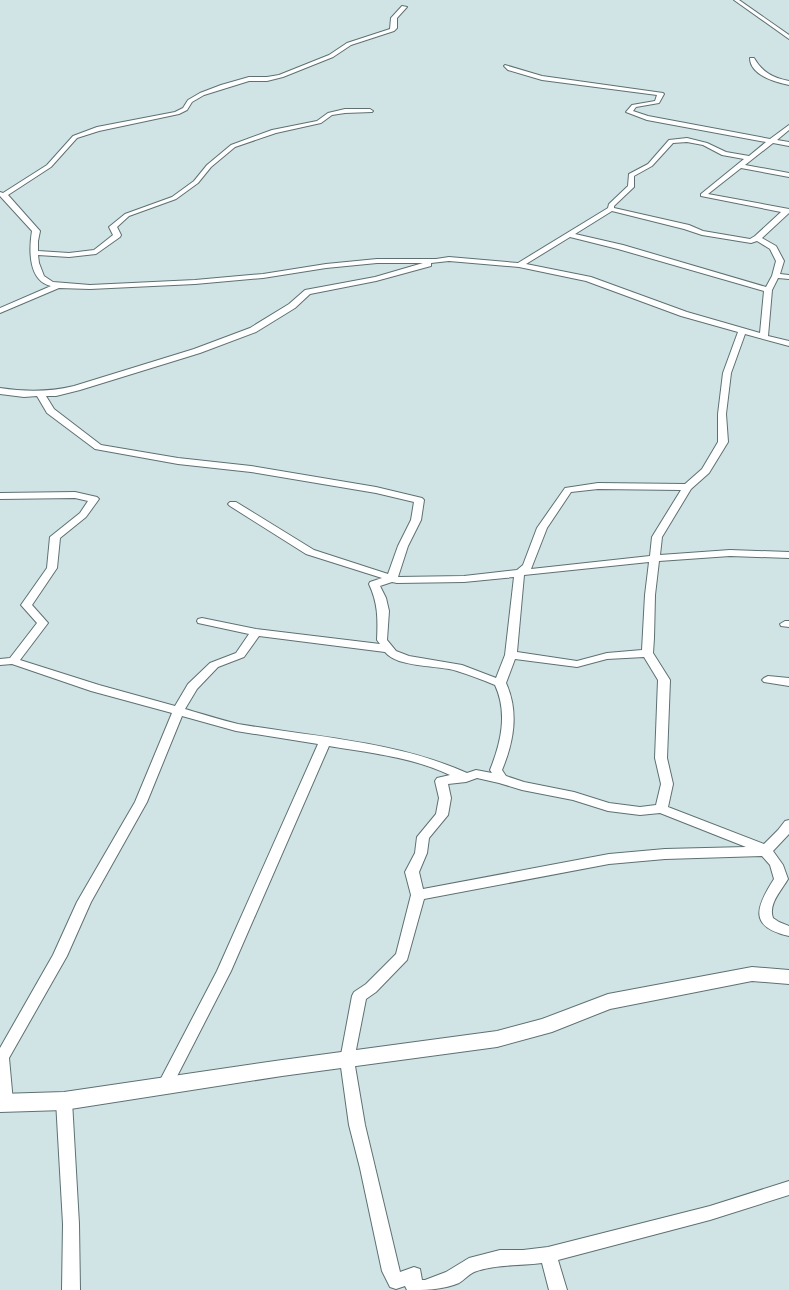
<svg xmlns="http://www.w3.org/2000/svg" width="789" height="1290" font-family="'Fira Sans',sans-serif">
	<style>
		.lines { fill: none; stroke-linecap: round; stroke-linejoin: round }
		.street-casing { stroke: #5e7072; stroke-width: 2 }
		.secondary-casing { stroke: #5e7072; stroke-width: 2 }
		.street { fill: #fff; fill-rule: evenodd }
		.secondary { fill: #fff; fill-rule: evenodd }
	</style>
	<rect width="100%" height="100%" fill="#d0e4e6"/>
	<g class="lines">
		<defs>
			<g id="street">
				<path d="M734 0H739L789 35V39Z"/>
				<path d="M402 6 407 7 397 18V28L394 31 351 45 333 57 283 77 267 81H249L204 95 192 102 187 110 179 114 99 131 77 138 51 167 8 195 40 231 38 241V251L69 253 94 250 113 235 109 227 125 214 172 197 194 181 207 165 231 145 272 130 317 121 328 113 345 109H370L373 111 372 112 345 113 332 115 321 123 276 133 235 147 211 167 198 183 176 199 129 216 117 227 121 235 120 237 96 254 69 257 38 255 39 263 44 276 53 282 90 285 195 280 263 274 326 264 377 259H436L449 257 518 263 608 208 609 204 628 186 629 174 648 164 669 140 687 138 707 143 726 152 749 156 766 142 647 120 626 112 632 105 655 101 657 95 542 80 508 70 504 66 505 65 542 76 663 93 664 94 659 103 636 107 633 111 648 116 770 139 789 125V130L777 140 789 142V146L773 143 745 165 789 173V177L741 168 708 194 789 209V213L762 238 776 246 784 261 780 274 789 275V279L778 278 772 290 768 336 789 341V346L745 334 731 373 726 414 728 442 709 473 691 489 662 537 660 555 730 550 789 552V558L730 556 659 561 655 595 654 638 653 653 670 680 667 758 673 784 668 807 764 844 778 830 785 821 789 820V834L773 851 783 865 788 879C781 891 768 904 773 918L779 922 789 926V936C748 927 756 907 774 879L770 865 762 856 665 859 609 864 424 899 407 960 376 992 366 999 354 1060 365 1125 400 1272 414 1267 420 1269 422 1280H425L446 1272 469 1258 500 1250H523L548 1247 710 1206 789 1181V1195L710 1220 558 1260 567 1290H549L542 1263C519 1266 496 1264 474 1272 468 1275 464 1280 459 1283 443 1290 424 1290 407 1290L405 1286 396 1289 390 1287 382 1271 360 1168 349 1125 340 1060 352 996 354 992 366 984 396 954 411 895 405 872 415 853 417 837 436 814 439 798 435 781 437 778 450 775C412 757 370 753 329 746L231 971 170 1090 165 1092 160 1090 157 1086 217 971 318 744 236 731 182 716 147 802 91 902 67 956 9 1058 13 1102 10 1107 5 1108 0 1107V1048L53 955 77 902 135 802 172 713 91 691 12 664 0 665V659L10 658 37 623 21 605 47 568 50 537 80 513 88 501 75 498 0 499V493L75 492 97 497 99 499 86 517 60 538 57 568 32 605 48 623 20 660 99 685 175 706 188 684 210 663 236 653 249 634 198 623 197 621 198 619 202 618 256 629 380 644 377 640C378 619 378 603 369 584L370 582 382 578 306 554 230 506 228 504 230 502H236L314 550 388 574 398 546 411 520 414 502 376 493 251 472 178 464 95 449 47 413 37 396 24 397 0 394V388C26 392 49 392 74 386L194 349 250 328 289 304 305 290 375 277 423 263H377L326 268 263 278 195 284 90 289 59 288 0 313V308L51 286C28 281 29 249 32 231L0 196V192L3 193 47 165 73 136 97 127 175 112 183 108 188 100 200 93 221 85 249 77H267L279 75 329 55 347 43 390 29 391 18ZM687 142 703 145 722 155 744 159 701 194V196L781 212 755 236 750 239 703 231 689 225 614 208V206L634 187V176L652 166 673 143ZM612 211 684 229 702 235 751 243 757 241 770 249 776 261 772 276 766 287 623 245 575 234ZM570 237 618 249 764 291 760 333 687 312 591 277 526 264ZM449 261 519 267 586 281 681 316 738 332 723 373 718 414V442L702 469 685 484 598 483 565 488 537 528 523 565 517 570 464 576 398 577 408 546 421 520 424 500 422 498 376 487 251 466 178 458 101 445 54 409 46 396H56L80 390 200 353 256 332 295 308 310 294 376 281 431 266V263ZM598 489 681 490 652 537 650 556 531 569 547 528 571 492ZM649 562 645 595 642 650 607 653 577 661 517 652 524 575ZM514 577 505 655 496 678 462 665 409 656 396 651 387 640 389 611 386 598 380 586 392 582 397 583 464 582ZM259 636 385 652C398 668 439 665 457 671 470 675 483 680 495 685 508 713 501 743 490 770L492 773 476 770 467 773C396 741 314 737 238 724 221 720 203 714 185 709L197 689 218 667 244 657ZM644 657 658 680 655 758 661 784 656 805 640 807 609 803 574 792 524 782 506 776 502 770C514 741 519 712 506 683L515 659 577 667 607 659ZM477 778 499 783 522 790 573 800 608 811 640 815 660 813 746 847 665 849 609 854 423 889 419 872 427 853 429 838 448 815 451 798 448 784 466 782Z"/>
				<path d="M750 58H754C762 72 773 78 789 81V85C775 82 750 75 750 58Z"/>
				<path d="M785 621H789V627L781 626 780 624Z"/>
				<path d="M768 676 789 678V686L764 682 762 680 764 678Z"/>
				<path d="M64 1095 69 1096 72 1101 79 1224 80 1290H62L63 1224 56 1101 59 1096Z"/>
			</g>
			<path id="secondary" d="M752 967 789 970V984L752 981 610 1009 552 1032 497 1047 282 1076 64 1110 0 1112V1094L64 1092 282 1060 497 1031 542 1019 608 994Z"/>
		</defs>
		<use href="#street" class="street-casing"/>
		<use href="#secondary" class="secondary-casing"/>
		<use href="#street" class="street"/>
		<use href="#secondary" class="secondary"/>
	</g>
</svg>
